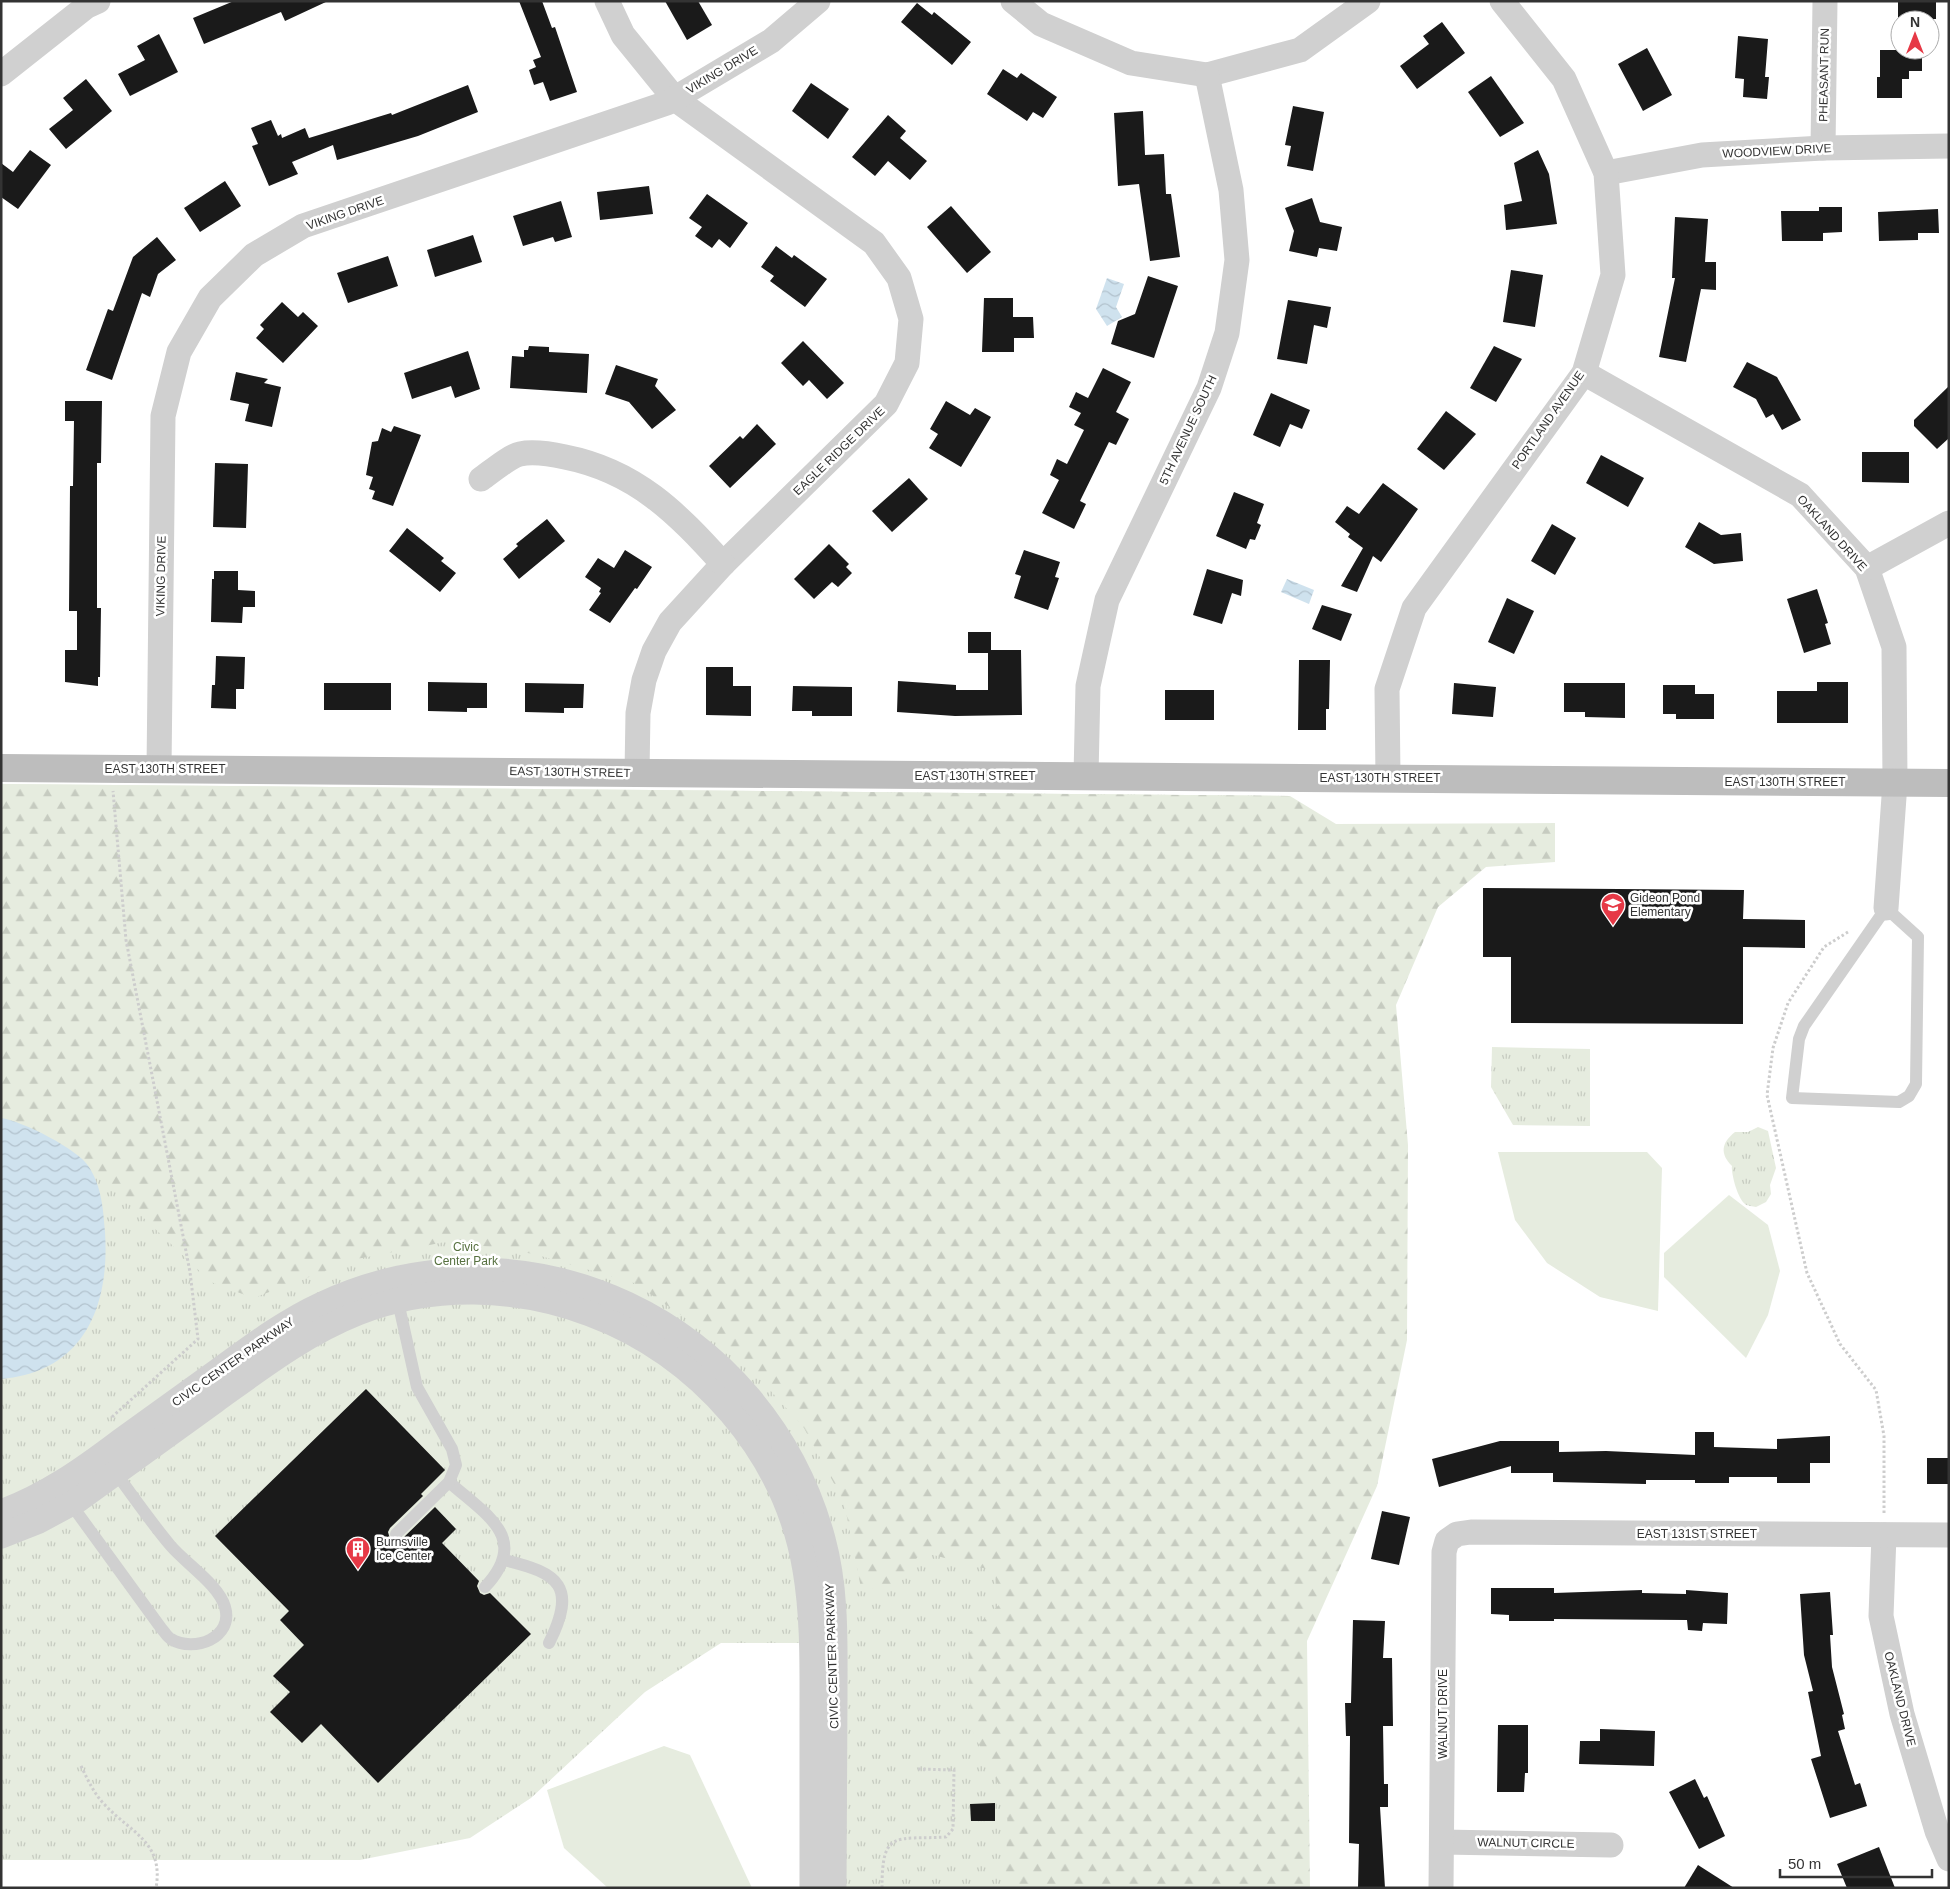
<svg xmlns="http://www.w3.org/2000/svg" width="1950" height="1889" font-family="Arial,sans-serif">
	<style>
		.grass { fill: url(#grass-tufts) }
		.forest { fill: url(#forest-firs) }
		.pitch { fill: #e6ecdf }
		.water { fill: url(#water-waves) }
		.building { fill: #1a1a1a }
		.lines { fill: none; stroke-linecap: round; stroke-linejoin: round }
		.path { stroke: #cdcdcd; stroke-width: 3; stroke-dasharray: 2.5 2.5; stroke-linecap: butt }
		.lane { stroke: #d0d0d0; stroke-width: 12 }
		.street { stroke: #d0d0d0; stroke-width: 25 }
		.secondary { stroke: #bdbdbd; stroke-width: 28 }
		.labels { text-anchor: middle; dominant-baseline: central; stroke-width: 5; stroke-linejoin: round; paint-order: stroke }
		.street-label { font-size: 12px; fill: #333; stroke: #fff }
		.poi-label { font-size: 12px; fill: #333; stroke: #fff; text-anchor: start }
		.park-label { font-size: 12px; fill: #56703f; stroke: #fff }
	</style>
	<defs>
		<pattern id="grass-tufts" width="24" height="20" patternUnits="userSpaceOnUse" patternTransform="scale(1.25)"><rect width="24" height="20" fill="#e6ecdf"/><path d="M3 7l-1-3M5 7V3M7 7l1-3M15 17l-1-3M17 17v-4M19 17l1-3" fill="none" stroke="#c6cbc0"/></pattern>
		<pattern id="forest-firs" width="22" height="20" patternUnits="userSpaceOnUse" patternTransform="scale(1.25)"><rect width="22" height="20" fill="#e6ecdf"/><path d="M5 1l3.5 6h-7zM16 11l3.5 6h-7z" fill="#c6cbc0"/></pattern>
		<pattern id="water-waves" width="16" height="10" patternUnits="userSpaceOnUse" patternTransform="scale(1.25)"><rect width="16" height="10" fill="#cfe2ee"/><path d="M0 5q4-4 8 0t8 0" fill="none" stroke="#b2c2cd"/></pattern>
	</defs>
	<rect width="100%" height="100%" fill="#fff"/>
	<g class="grass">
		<path d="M1 784 1290 796 1274 1888H846V1643H721L645 1692 531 1798 470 1838 360 1860H1Z"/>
		<path d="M1492 1047 1590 1049V1126L1513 1125 1491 1087Z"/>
		<path d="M1758 1127 1768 1131 1776 1168 1770 1185 1771 1194 1766 1202 1756 1207C1753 1206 1747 1206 1745 1204 1738 1199 1731 1174 1732 1166 1720 1154 1721 1143 1735 1132H1748Z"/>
	</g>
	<path class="forest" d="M1 784 1290 796 1336 824 1555 823V862L1486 867 1438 907 1396 1005 1408 1145 1407 1340 1377 1486 1307 1641 1310 1888H1005L1008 1804 971 1728 968 1634 1001 1603 994 1571 922 1552 890 1590 861 1588 844 1502 804 1428 737 1353 634 1283 534 1254 450 1241 357 1259 253 1298 211 1282 88 1165 59 1142 13 1120 1 1118Z"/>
	<g class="pitch">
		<path d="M1498 1152H1647L1662 1168 1658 1311 1600 1297 1547 1263 1515 1220Z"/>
		<path d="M1729 1195 1768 1225 1780 1271 1768 1315 1746 1358 1664 1277V1253Z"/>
		<path d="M664 1746 690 1755 752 1888H608L564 1848 547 1790Z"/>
	</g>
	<g class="water">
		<path d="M1107 278 1124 284 1116 307 1122 317 1107 326 1096 309Z"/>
		<path d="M1287 579 1314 590 1309 604 1281 592Z"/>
		<path d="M1 1118C22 1121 78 1149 89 1167 102 1188 103 1208 105 1232 110 1306 84 1372 1 1379Z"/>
	</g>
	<g class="building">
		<path d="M234 1H328L285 21 281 12 204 44 193 18Z"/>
		<path d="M519 1H542L552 28 555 27 577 92 550 101 543 82 534 85 529 70 536 67 533 60 541 57Z"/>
		<path d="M665 1H698L712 25 687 40Z"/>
		<path d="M1898 1H1936V19L1898 20Z"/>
		<path d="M917 3 932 15 934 12 971 42 952 65 901 22Z"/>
		<path d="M1442 22 1465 53 1417 89 1400 66 1429 44 1423 36Z"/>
		<path d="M159 34 178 72 130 96 118 74 145 60 137 46Z"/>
		<path d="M1738 36 1768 39 1765 77H1769L1767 99 1743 97 1744 79 1735 78Z"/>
		<path d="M1647 48 1672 95 1643 111 1618 64Z"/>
		<path d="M1880 50H1908V55H1922V71H1909V79H1902V98H1877V77H1880Z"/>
		<path d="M1003 69 1017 78 1021 73 1057 97 1043 118 1033 112 1027 121 987 94Z"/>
		<path d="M1491 76 1524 123 1500 137 1468 92Z"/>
		<path d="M86 79 112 111 66 149 49 129 73 110 63 98Z"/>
		<path d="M811 83 849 109 828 139 792 111Z"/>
		<path d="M468 85 478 112 418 136 337 160 333 145 292 162 298 174 269 186 252 146 258 144 251 128 271 120 278 136 281 134 282 138 305 128 309 138 391 113 392 115Z"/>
		<path d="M1293 106 1324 112 1313 171 1287 166 1291 146 1285 145Z"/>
		<path d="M1143 111 1145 155 1164 154 1166 194H1171L1180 257 1150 261 1139 184 1118 186 1114 113Z"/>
		<path d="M888 115 906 131 900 138 927 161 910 180 888 161 875 176 852 157Z"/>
		<path d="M30 150 51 165 18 209 1 197V163L13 172Z"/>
		<path d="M1538 150 1549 174 1557 224 1506 230 1504 205 1522 201 1514 163Z"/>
		<path d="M225 181 241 206 200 232 184 208Z"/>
		<path d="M649 186 653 214 600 220 597 192Z"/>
		<path d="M707 194 748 223 730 248 719 239 712 248 695 236 702 227 689 218Z"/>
		<path d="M1312 198 1320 222 1342 227 1337 251 1319 248 1317 257 1289 251 1294 231 1285 208Z"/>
		<path d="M561 201 572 237 555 242 553 237 523 246 513 216Z"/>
		<path d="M951 206 991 252 967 273 927 227Z"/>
		<path d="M1819 207H1842V232L1823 233V241H1782L1781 211H1819Z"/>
		<path d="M1938 209 1939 233H1918V240L1879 241 1878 212Z"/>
		<path d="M1675 217 1708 219 1705 262H1716V290L1701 289 1686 362 1659 357 1675 278H1672Z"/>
		<path d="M473 235 482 262 435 277 427 250Z"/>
		<path d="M157 237 176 260 158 274 150 297 142 293 112 380 86 370 108 309 113 311 133 257Z"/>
		<path d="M776 246 792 258 794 255 827 279 805 307 770 281 774 276 761 267Z"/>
		<path d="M388 256 398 286 348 303 337 273Z"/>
		<path d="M1511 270 1543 275 1535 327 1503 322Z"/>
		<path d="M1148 276 1178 286 1154 358 1111 344 1118 321 1135 314Z"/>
		<path d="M984 298H1013V317H1033L1034 338H1014V352H982Z"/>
		<path d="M1288 300 1331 307 1327 328 1314 325 1307 364 1277 359Z"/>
		<path d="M282 302 298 317 303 312 318 326 283 363 256 338 264 329 260 325Z"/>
		<path d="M803 341 844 383 827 399 809 380 803 386 781 363Z"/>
		<path d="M529 346 549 347V352L589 354 587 393 510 388 512 356 524 357V350H528Z"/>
		<path d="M1494 346 1522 359 1496 402 1470 388Z"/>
		<path d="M468 351 480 389 455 398 451 386 412 399 404 373Z"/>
		<path d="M1747 362 1777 377 1801 420 1782 430 1773 414 1766 418 1756 399 1733 387Z"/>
		<path d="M616 365 658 379 655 386 676 410 652 429 629 402 605 394Z"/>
		<path d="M1103 368 1131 382 1116 412 1129 419 1116 445 1109 442 1080 501 1086 504 1074 529 1042 513 1059 480 1050 475 1057 459 1067 464 1084 430 1074 425 1081 413 1069 407 1076 392 1088 398Z"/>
		<path d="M236 372 268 379 264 383 281 387 272 427 245 421 249 404 230 400Z"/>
		<path d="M1949 386V438L1937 449 1914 426V420Z"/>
		<path d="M1271 393 1310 410 1302 429 1290 424 1280 447 1253 435Z"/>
		<path d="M65 401H102L101 463H97V608H101L100 677H98V686L65 682V650H77V611H69L70 486H73L74 421H65Z"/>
		<path d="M946 401 970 415 975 408 991 417 961 467 929 448 938 434 930 429Z"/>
		<path d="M1446 411 1476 434 1444 470 1417 449Z"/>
		<path d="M757 424 776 444 730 488 709 466 740 436 743 439Z"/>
		<path d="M394 426 421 435 393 506 372 499 375 491 369 489 373 477 366 475 372 442 378 441 382 428 391 432Z"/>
		<path d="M1862 452H1909V483L1862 482Z"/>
		<path d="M1601 455 1644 478 1628 507 1586 483Z"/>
		<path d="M215 463 248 464 246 528 213 527Z"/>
		<path d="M909 478 928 499 892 532 872 511Z"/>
		<path d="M1383 483 1418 509 1381 562 1373 556 1357 592 1341 586 1363 548 1348 537 1350 534 1335 522 1347 506 1359 514Z"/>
		<path d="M1234 492 1264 504 1257 523 1261 525 1255 540 1250 539 1246 549 1216 536Z"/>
		<path d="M547 519 565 541 519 579 503 559 518 546 516 544Z"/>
		<path d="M1699 522 1721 535 1741 533 1743 561 1714 564 1685 547Z"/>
		<path d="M1552 524 1576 538 1555 575 1531 561Z"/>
		<path d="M407 528 444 558 441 561 456 573 440 592 389 551Z"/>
		<path d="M829 544 849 564 846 567 852 573 838 587 832 582 814 599 794 579Z"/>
		<path d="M625 550 652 567 637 589 635 588 610 623 589 610 601 593 599 592 601 588 585 577 598 558 614 568Z"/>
		<path d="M1024 550 1060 562 1055 577 1059 578 1048 610 1014 598 1021 576 1015 574Z"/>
		<path d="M1207 569 1243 580 1241 596 1232 593 1222 624 1193 615Z"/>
		<path d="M214 571H238V590L255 591V607H243L242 623 211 622 212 579H214Z"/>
		<path d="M1817 589 1828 623 1825 624 1831 644 1804 653 1787 599Z"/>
		<path d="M1507 598 1534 611 1514 654 1488 642Z"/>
		<path d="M1322 605 1352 614 1341 641 1312 629Z"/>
		<path d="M968 632H991V650H1021L1022 715 955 716 897 712 898 681 956 685V690H988V653H968Z"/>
		<path d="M216 656 245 657 244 689H236V709L211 708 212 685H215Z"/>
		<path d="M1299 660H1330L1329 709H1326V730H1298Z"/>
		<path d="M706 667H733V686H751V716L706 715Z"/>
		<path d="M428 682 487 683V708H467V712L428 711Z"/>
		<path d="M1817 682H1848V723H1777V691H1817Z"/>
		<rect x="324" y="683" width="67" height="27"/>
		<path d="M525 683 584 684 583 708H564V713L525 712Z"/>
		<path d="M1454 683 1496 687 1493 717 1452 714Z"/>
		<path d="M1564 683H1625V718L1585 717V712H1564Z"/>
		<path d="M1663 685H1695V694H1714V719H1676V714H1663Z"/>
		<path d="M793 686 852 687V716H812V711H792Z"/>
		<rect x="1165" y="690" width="49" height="30"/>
		<path d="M1483 888 1744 890 1743 919 1805 920V948L1743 947V1024L1511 1023V957H1483Z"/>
		<path d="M366 1389 445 1470 421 1494 423 1496 390 1528 388 1532 390 1539 394 1542 401 1540 435 1507 456 1529 442 1543 479 1581 477 1586 480 1593 484 1595 490 1593 531 1634 378 1783 321 1724 302 1743 270 1712 290 1692 273 1676 304 1645 280 1620 289 1611 215 1536Z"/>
		<path d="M1695 1432H1714V1447L1777 1449V1439L1830 1436V1463H1810V1483H1777V1477H1729V1483H1695V1480H1646V1484L1553 1482V1473H1511V1466L1439 1487 1432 1459 1500 1441H1559V1452L1606 1451 1695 1455Z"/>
		<rect x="1927" y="1458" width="22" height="26"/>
		<path d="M1382 1511 1410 1517 1399 1565 1371 1559Z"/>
		<path d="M1491 1588H1554V1593L1642 1590V1593L1686 1594V1590L1728 1593 1727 1624 1703 1623 1702 1631 1688 1630 1687 1620 1554 1619V1621H1509V1615L1491 1614Z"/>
		<path d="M1830 1592 1833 1635H1830L1832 1667 1844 1714 1842 1715 1845 1729 1838 1731 1855 1785 1860 1783 1867 1806 1830 1818 1811 1759 1821 1756 1808 1692 1813 1691 1804 1655 1800 1594Z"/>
		<path d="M1353 1620 1385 1621 1383 1658H1392L1393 1726H1383L1384 1784H1388V1807H1380L1385 1888H1358L1359 1844 1349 1843 1350 1736H1346L1345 1703H1351Z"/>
		<path d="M1498 1725H1528V1773H1525L1524 1792H1497Z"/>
		<path d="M1600 1729 1655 1731 1654 1766 1579 1764 1580 1741H1600Z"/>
		<path d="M1695 1779 1704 1798 1707 1796 1725 1836 1699 1849 1669 1792Z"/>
		<path d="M995 1803V1821H971L970 1804Z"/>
		<path d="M1879 1847 1895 1888H1847L1837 1864Z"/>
		<path d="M1698 1865 1734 1888H1684Z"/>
	</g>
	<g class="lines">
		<g class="path">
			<path d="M1848 932 1824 947 1788 1003 1773 1048 1767 1095 1807 1273 1840 1344 1876 1390 1884 1436V1514"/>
			<path d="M112 1417 198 1339 190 1272 126 940 113 791"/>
			<path d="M81 1766C88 1780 94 1794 105 1805 131 1833 164 1842 156 1888"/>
			<path d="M882 1888C882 1829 895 1840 946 1837L953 1829 954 1770 918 1769"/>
		</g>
		<g class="lane">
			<path d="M1886 908 1918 937 1916 1084 1909 1096 1899 1102 1792 1098 1799 1039 1804 1026Z"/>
			<path d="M449 1482C486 1515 531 1538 485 1587"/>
			<path d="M68 1500 161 1628C164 1631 167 1637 171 1639 194 1653 234 1638 225 1607 219 1585 186 1564 170 1545 150 1521 132 1495 113 1469"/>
			<path d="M396 1534 449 1482 456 1465 452 1449 417 1387 397 1297"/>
			<path d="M504 1560C560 1573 577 1587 549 1643"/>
		</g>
		<g class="street">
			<path d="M607 1 623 35 675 99 874 243 899 278 911 319 907 363 886 404 723 564 670 622 654 651 644 680 638 713 637 773"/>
			<path d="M1013 1 1041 24 1131 63 1207 75 1300 50 1368 1"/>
			<path d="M1 74 87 6 98 1"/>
			<path d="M1823 148 1825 1"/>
			<path d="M1606 173 1702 155 1823 148 1949 146"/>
			<path d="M1584 373 1800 495 1867 568 1894 647 1895 783 1886 908"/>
			<path d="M481 479C491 472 510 456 520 454 534 451 551 454 565 457 636 471 677 513 723 564"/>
			<path d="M1867 568 1949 523"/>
			<path d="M159 769 163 416 179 352 210 298 254 255 303 226 667 103 771 41 818 1"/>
			<path d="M1086 776 1088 686 1107 600 1209 388 1227 333 1237 260 1231 190 1207 75"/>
			<path d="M1388 778 1387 689 1414 608 1584 373 1613 275 1606 173 1564 79 1502 1"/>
			<path d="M1 1512C45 1496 82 1470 119 1442 152 1418 186 1394 219 1370 252 1346 285 1321 322 1304 527 1209 764 1321 823 1539 837 1590 835 1644 835 1696 835 1760 834 1824 834 1888"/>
			<path d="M1884 1535 1881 1616 1902 1714 1937 1831 1949 1859"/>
			<path d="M1 1536 39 1521 78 1500C124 1467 170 1434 215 1401 261 1368 305 1334 358 1313 432 1284 516 1286 590 1314 699 1354 786 1454 805 1570 813 1617 812 1665 812 1713 812 1771 812 1829 812 1888"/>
			<path d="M1442 1842 1611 1845"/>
			<path d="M1441 1888 1444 1552 1447 1541 1457 1534 1471 1532 1949 1535"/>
		</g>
		<path class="secondary" d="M1 768 1949 783"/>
	</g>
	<defs>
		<symbol id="school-pin" viewBox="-11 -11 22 30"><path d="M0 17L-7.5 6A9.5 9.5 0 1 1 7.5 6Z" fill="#e63946" stroke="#fff"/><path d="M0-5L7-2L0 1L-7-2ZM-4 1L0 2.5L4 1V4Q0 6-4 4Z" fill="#fff"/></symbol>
		<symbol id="building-pin" viewBox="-11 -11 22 30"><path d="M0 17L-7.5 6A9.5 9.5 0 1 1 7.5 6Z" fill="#e63946" stroke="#fff"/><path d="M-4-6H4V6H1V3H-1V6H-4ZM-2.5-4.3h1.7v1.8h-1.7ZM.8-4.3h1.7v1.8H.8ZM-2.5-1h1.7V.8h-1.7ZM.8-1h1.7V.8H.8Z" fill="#fff"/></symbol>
	</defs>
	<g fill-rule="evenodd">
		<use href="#school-pin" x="1599" y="891" width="28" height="38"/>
		<use href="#building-pin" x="344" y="1535" width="28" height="38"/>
	</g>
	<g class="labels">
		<g class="street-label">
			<text transform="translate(722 70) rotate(-31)">VIKING DRIVE</text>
			<text transform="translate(1824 75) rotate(-89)">PHEASANT RUN</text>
			<text transform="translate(1777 151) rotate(-3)">WOODVIEW DRIVE</text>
			<text transform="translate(345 213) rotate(-19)">VIKING DRIVE</text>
			<text transform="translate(1548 420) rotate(-55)">PORTLAND AVENUE</text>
			<text transform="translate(1188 430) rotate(-65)">5TH AVENUE SOUTH</text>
			<text transform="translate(839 451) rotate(-44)">EAGLE RIDGE DRIVE</text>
			<text transform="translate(1832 533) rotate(48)">OAKLAND DRIVE</text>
			<text transform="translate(161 576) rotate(-89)">VIKING DRIVE</text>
			<text x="165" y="769">EAST 130TH STREET</text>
			<text transform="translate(570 772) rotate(1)">EAST 130TH STREET</text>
			<text x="975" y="776">EAST 130TH STREET</text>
			<text x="1380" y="778">EAST 130TH STREET</text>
			<text x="1785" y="782">EAST 130TH STREET</text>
			<text transform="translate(233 1362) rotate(-35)">CIVIC CENTER PARKWAY</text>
			<text x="1697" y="1534">EAST 131ST STREET</text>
			<text transform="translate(832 1656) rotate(-92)">CIVIC CENTER PARKWAY</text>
			<text transform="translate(1900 1699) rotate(76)">OAKLAND DRIVE</text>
			<text transform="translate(1443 1714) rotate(-90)">WALNUT DRIVE</text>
			<text transform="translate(1526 1843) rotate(1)">WALNUT CIRCLE</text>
		</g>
		<g class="poi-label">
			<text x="1630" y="898">Gideon Pond<tspan x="1630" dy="14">Elementary</tspan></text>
			<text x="376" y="1542">Burnsville<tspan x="376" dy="14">Ice Center</tspan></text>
		</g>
		<g class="park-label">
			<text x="466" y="1247">Civic<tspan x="466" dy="14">Center Park</tspan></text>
		</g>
	</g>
	<rect width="1950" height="1889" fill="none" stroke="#333333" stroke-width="5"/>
	<g transform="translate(1915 35)"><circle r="24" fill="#ffffff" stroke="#adadad"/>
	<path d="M0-4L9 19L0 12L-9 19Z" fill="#e63946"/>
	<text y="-8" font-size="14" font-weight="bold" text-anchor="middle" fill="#333333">N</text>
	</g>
	<path d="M1780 1869v8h152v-8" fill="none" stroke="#333333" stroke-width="2.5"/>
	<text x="1788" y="1869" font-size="15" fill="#333333" stroke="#ffffff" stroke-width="4" paint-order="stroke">50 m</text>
</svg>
